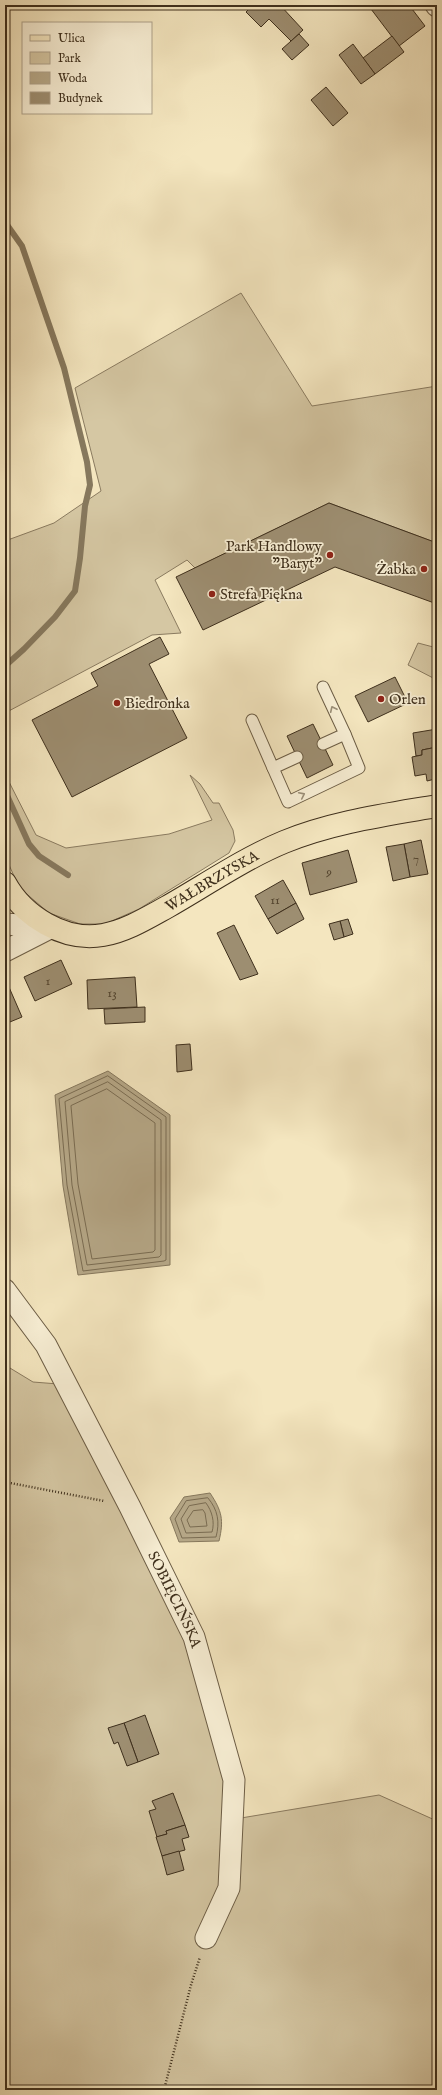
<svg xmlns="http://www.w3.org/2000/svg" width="442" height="2095" font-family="'IM FELL English',serif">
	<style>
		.green { fill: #d5c7a3; stroke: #8a7b60 }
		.water { fill: #b6a888; stroke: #86785d }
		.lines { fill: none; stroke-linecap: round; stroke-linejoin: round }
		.shore { stroke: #7a6c52; stroke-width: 1 }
		.stream { stroke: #86785d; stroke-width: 6 }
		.building { fill: #9d8e71; stroke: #3e2f1c }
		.lane-casing { stroke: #6c5d45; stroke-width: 13 }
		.street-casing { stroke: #6c5d45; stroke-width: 23 }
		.primary-casing { stroke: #3e2f1c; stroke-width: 24 }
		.path { stroke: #3e2f1c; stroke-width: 2.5; stroke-dasharray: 1 2; stroke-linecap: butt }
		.lane { stroke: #f8efd5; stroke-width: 11 }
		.street { stroke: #f8efd5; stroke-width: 21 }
		.primary { stroke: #f4e6bf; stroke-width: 22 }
		.oneway { stroke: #9b8f78 }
		.poi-dot { fill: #8f2418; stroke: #f8efd5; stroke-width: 1.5 }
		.labels { text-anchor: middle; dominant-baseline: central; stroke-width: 3.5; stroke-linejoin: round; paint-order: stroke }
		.number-label { font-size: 13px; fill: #564731 }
		.poi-label { font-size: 15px; fill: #3e2f1c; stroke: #f8efd5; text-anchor: start }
		.street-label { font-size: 15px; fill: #3e2f1c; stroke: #f8efd5 }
	</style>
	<rect width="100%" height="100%" fill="#f4e6bf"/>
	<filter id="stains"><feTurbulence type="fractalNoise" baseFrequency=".005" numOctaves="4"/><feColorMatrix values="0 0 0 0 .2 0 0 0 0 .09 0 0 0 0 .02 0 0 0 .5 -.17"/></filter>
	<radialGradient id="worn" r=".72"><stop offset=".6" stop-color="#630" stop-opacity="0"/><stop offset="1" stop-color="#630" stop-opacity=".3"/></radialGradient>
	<g class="green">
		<path d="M241 293 312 406 437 386V543L329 503 195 568 187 560 155 580 181 633 152 635 5 713V541L54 523 101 491 75 388Z"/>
		<path d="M418 643 437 648V680L408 665Z"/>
		<path d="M5 774 36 835 66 848 169 834 212 820 190 775 200 784 213 803H219L233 830 235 841 229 853 139 909 105 924H80L49 913 22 890 14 876 5 856Z"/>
		<path d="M5 1365 33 1382 71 1385 177 1612 235 1819 379 1795 437 1821V2090H5Z"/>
	</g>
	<g class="water">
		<path d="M108 1071 170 1115V1265L78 1275 63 1186 55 1095Z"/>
		<path d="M210 1493C222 1511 224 1520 219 1541L179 1542 170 1518 184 1497Z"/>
	</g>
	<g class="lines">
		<g class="shore">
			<path d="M108 1076 166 1117V1260L164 1261 83 1271 67 1185 59 1099Z"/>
			<path d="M108 1082 161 1120V1255L159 1257 87 1265 72 1185 65 1102Z"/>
			<path d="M107 1089 155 1123V1250L153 1252 92 1259 78 1184 71 1106Z"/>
			<path d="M208 1498C218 1510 220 1522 216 1537L182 1538 175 1519 186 1501Z"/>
			<path d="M206 1503C212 1511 215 1522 212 1532L186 1533 181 1519 189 1506Z"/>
			<path d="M203 1510 205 1513 207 1526 190 1527 187 1520 193 1511Z"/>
		</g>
		<g class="stream">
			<path d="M5 222 22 246 64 368 87 462 90 485 85 506 80 558 75 591 55 617 24 649 5 666"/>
			<path d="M5 791 29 844 39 856 68 875"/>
		</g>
	</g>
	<g class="building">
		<path d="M253 5H280L303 30 291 41 269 19 261 27 246 12Z"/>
		<path d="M376 5H409L425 26 399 46 371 9Z"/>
		<path d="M299 34 309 45 292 60 282 49Z"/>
		<path d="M392 36 404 52 375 74 363 58Z"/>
		<path d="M353 44 375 74 361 84 339 55Z"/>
		<path d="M326 87 348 113 333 126 311 100Z"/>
		<path d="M329 503 437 543V604L335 567 203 630 176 577Z"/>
		<path d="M160 637 169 654 149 664 187 738 72 797 32 720 98 686 91 673Z"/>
		<path d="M395 677 408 703 368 722 355 696Z"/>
		<path d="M313 724 333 765 307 778 287 736Z"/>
		<path d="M437 729V747L422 750V755L416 756 413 733Z"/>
		<path d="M437 747V783L436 784 435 779 427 781 426 774 415 776 412 757 422 755V750Z"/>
		<path d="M421 840 428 874 410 877 404 844Z"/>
		<path d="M404 844 410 877 393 881 386 847Z"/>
		<path d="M348 850 357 882 310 895 302 863Z"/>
		<path d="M283 880 296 903 268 919 255 896Z"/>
		<path d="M296 903 304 919 277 934 268 919Z"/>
		<path d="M348 919 353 934 344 937 340 921Z"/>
		<path d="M340 921 344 937 334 940 329 924Z"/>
		<path d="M234 925 258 974 240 980 217 933Z"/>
		<path d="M61 960 72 984 35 1001 24 977Z"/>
		<path d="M135 977 137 1007 88 1009 87 980Z"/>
		<path d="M5 978 22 1017 5 1024Z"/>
		<path d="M145 1007V1022L105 1024 104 1009Z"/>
		<path d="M190 1044 192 1070 177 1072 176 1045Z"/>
		<path d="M145 1715 159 1754 138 1762 124 1723Z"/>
		<path d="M124 1723 138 1762 127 1766 118 1742 114 1744 108 1728Z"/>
		<path d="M173 1793 185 1825 166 1831 167 1834 157 1837 149 1811 156 1809 152 1801Z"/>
		<path d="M185 1825 189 1837 182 1839 185 1850 162 1856 156 1837 167 1834 166 1831Z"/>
		<path d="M179 1851 184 1870 167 1875 162 1856Z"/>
	</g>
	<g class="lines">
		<defs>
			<g id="lane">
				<path d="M252 720 273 768 297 757"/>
				<path d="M323 744 345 734 323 687"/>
				<path d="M273 768 288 802 359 768 345 734"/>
			</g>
			<g id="street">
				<path d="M436 5 437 6"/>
				<path d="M5 924 51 927"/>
				<path d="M5 951 52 927"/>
				<path id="s1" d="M5 1290 46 1345 130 1507 194 1637 234 1780 229 1888 206 1938"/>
			</g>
			<g id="primary">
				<path id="s2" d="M5 883C23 916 64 942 103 935 126 931 147 918 167 907 204 886 245 858 284 842 333 822 385 815 437 806"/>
			</g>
		</defs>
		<use href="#lane" class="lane-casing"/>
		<use href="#street" class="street-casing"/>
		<use href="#primary" class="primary-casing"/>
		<g class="path">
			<path d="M5 1482 104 1501"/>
			<path d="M164 2090 191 1985 200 1957"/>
		</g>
		<use href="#lane" class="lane"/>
		<use href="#street" class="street"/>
		<use href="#primary" class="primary"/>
	</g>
	<defs><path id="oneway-chevron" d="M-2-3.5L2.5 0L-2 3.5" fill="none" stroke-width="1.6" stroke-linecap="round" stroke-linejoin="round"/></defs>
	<g class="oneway">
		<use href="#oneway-chevron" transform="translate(333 709) rotate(-115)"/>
		<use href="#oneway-chevron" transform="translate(302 795) rotate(-26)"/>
	</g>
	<g class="poi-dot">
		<circle cx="330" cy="555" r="4"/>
		<circle cx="424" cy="569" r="4"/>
		<circle cx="212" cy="594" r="4"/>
		<circle cx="381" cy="699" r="4"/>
		<circle cx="117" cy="703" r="4"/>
	</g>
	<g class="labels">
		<g class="number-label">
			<text x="416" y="859">7</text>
			<text x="329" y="872">9</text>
			<text x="275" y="900">11</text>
			<text x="48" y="981">1</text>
			<text x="112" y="993">13</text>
		</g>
		<g class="poi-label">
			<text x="322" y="546" text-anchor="end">Park Handlowy<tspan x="322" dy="17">"Baryt"</tspan></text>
			<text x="416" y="569" text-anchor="end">Żabka</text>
			<text x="220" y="594">Strefa Piękna</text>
			<text x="389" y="699">Orlen</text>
			<text x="125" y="703">Biedronka</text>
		</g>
		<g class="street-label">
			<text stroke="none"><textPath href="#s2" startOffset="240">WAŁBRZYSKA</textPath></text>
			<text stroke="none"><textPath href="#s1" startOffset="354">SOBIĘCIŃSKA</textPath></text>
		</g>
	</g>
	<rect width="442" height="2095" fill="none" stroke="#f4e6bf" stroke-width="20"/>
	<rect x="6" y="6" width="430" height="2083" fill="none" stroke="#3e2f1c" stroke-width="2"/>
	<rect x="10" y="10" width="422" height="2075" fill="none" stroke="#3e2f1c"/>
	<rect x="22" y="22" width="130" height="92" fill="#f8efd5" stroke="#aea28b"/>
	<rect x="30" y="35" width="20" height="6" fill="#f4e6bf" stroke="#aea28b"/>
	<text x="58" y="42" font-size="12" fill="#3e2f1c">Ulica</text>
	<rect x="30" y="52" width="20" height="12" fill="#d5c7a3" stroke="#aea28b"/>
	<text x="58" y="62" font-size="12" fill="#3e2f1c">Park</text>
	<rect x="30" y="72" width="20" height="12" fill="#b6a888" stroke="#aea28b"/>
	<text x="58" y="82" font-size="12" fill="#3e2f1c">Woda</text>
	<rect x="30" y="92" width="20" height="12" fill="#9d8e71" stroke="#aea28b"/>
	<text x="58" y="102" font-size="12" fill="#3e2f1c">Budynek</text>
	<rect width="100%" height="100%" filter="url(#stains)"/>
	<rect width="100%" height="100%" fill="url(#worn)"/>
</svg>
